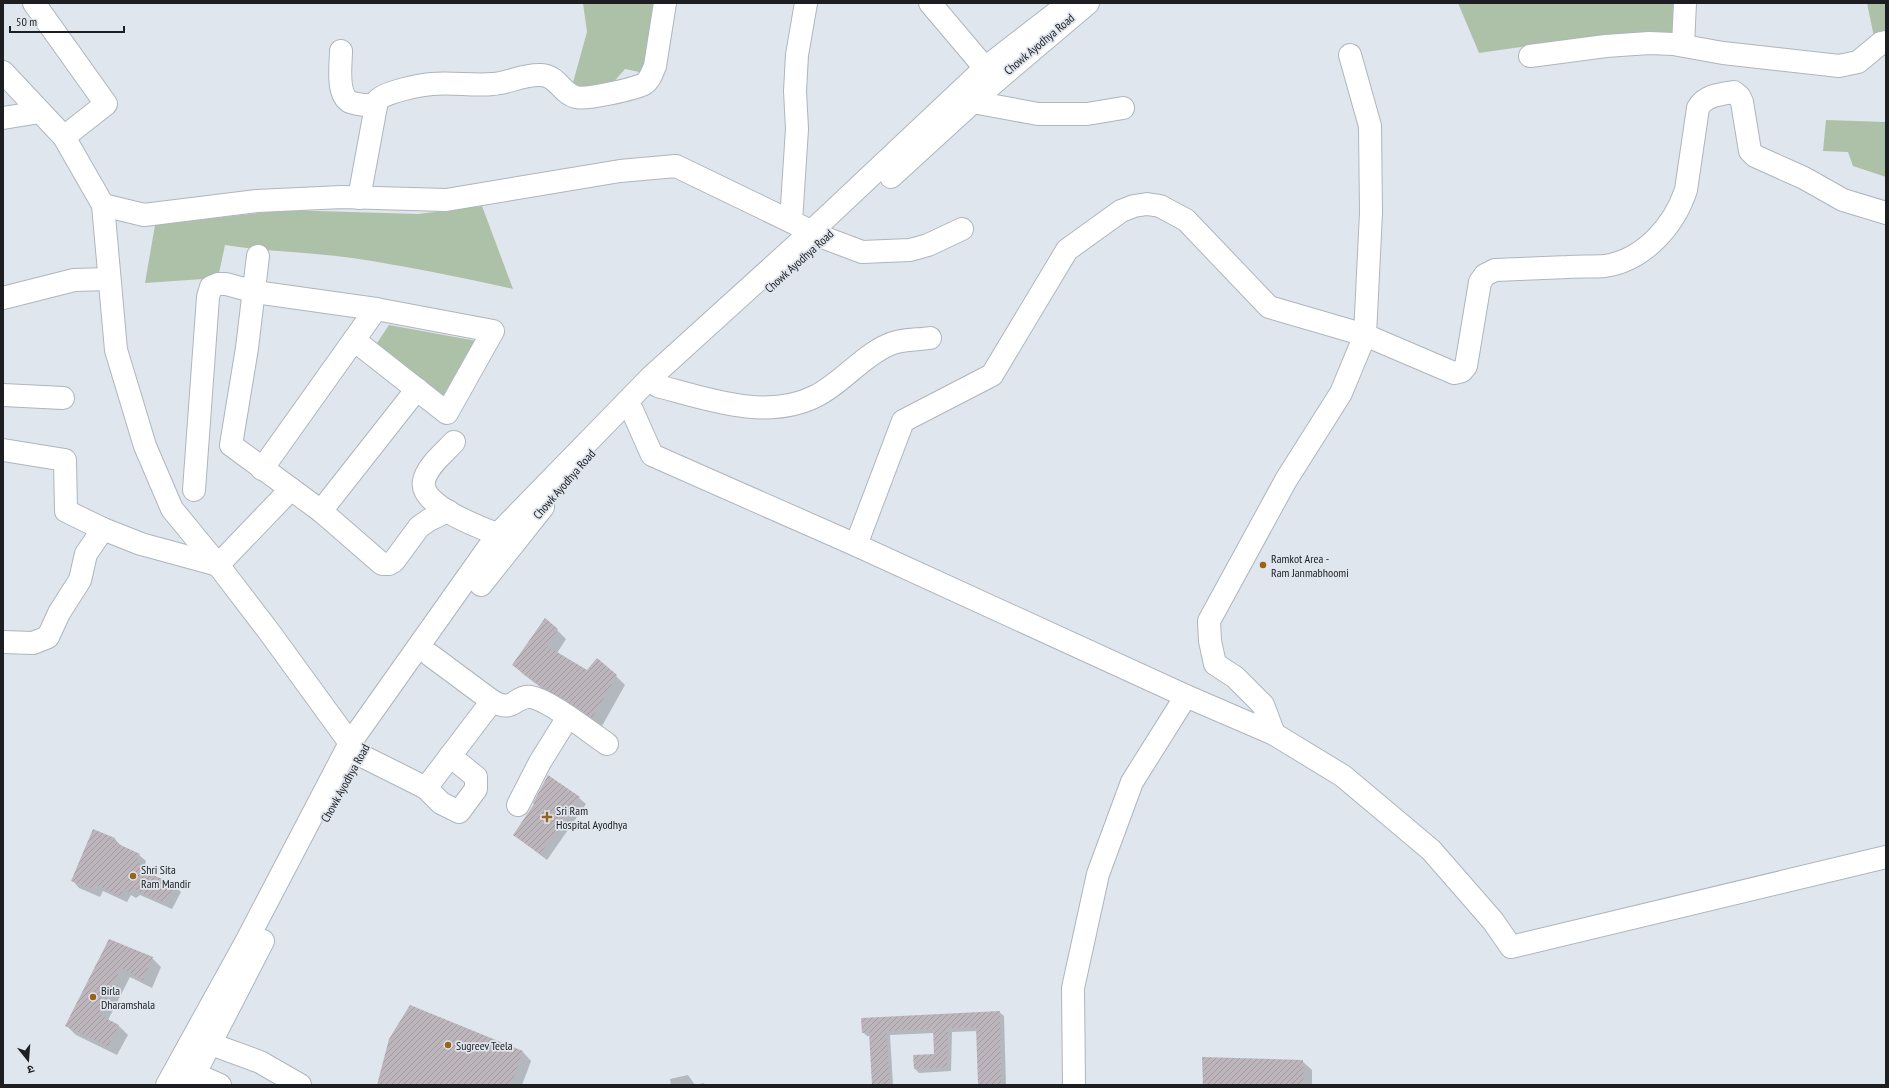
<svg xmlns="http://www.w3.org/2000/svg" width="1889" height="1088" font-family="'PT Sans Narrow','Noto Sans Devanagari',sans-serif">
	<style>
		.grass { fill: #adc1a9 }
		.shadow { fill: #0003 }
		.building { fill: url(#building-hatch) }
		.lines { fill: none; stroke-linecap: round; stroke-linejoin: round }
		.minor-casing { stroke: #afb5bd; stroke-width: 24 }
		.major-casing { stroke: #afb5bd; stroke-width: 24 }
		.minor { stroke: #fff; stroke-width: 22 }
		.major { stroke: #fff; stroke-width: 22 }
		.poi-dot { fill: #99631c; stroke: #e0e6ee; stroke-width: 1.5 }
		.labels { text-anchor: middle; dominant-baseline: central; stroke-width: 3.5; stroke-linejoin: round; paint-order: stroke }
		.street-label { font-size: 12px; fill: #1c1e21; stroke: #e0e6ee }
		.poi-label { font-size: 12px; fill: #1c1e21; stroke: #e0e6ee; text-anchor: start }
	</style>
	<defs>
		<pattern id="building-hatch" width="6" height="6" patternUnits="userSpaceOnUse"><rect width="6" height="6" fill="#bcb5bc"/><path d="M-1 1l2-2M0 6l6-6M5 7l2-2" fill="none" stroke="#a19ba1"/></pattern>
	</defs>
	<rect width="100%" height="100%" fill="#e0e6ee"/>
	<g class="grass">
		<path d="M583 3H657L644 73 625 69 610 86 581 92 572 86 587 32Z"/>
		<path d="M1458 3H1677L1674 37 1584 38 1479 53Z"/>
		<path d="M1867 3H1886V36L1874 37Z"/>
		<path d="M1826 120 1886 122V177L1853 166 1848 152 1823 151Z"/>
		<path d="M482 206 513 289C460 277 406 266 352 258 310 252 268 252 225 245L218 278 145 283 155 225 283 210 418 214Z"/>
		<path d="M389 325 477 341 445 405 375 346Z"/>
	</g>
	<g class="shadow">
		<path d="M557 630 566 639 557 653 587 672 616 676 625 685 602 726 575 708 552 696 523 674 514 665Z"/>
		<path d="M579 798 586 804 547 860 514 835Z"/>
		<path d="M115 839 121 846 139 855 146 861 144 867 152 876 174 885 181 892 172 909 140 895 136 898 131 895 127 902 103 891 100 897 79 888 73 881Z"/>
		<path d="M109 940 152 958 161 967 152 988 130 977 108 1020 119 1026 128 1035 117 1055 76 1035 67 1026Z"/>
		<path d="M999 1012 1004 1016 1006 1085H979L977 1031 952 1032 951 1071 919 1073 915 1069 935 1055 934 1033 890 1035 893 1085H874L870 1036H867L863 1032Z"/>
		<path d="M523 1052 531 1061 522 1085H378Z"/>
		<path d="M1302 1061 1312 1070V1085H1204Z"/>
		<path d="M688 1075 695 1085 704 1083 705 1085H671L670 1079Z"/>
	</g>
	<g class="building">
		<path d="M545 618 558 629 547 646 587 670 597 658 617 675 592 718 565 700 542 687 512 665Z"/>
		<path d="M548 775 580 797 540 854 513 835 534 804 533 803Z"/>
		<path d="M93 829 115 838 114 842 140 854 136 862 145 866V872L175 884 165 903 133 889 129 892 124 889 120 896 96 885 94 890 71 881Z"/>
		<path d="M109 939 153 957 143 980 121 968 98 1014 119 1025 108 1047 65 1026Z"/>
		<path d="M410 1005 523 1051 511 1085H377L389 1039Z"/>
		<path d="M1000 1011 1001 1085H978L976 1027 948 1028 947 1067 914 1069 913 1055 934 1054 933 1029 886 1031 890 1085H872L869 1032 862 1033 861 1018Z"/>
		<path d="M1202 1057 1303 1060 1304 1085H1203Z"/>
	</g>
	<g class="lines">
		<defs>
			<g id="minor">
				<path d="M34 3 106 104 64 137"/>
				<path d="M930 3 996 81"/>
				<path d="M1683 45 1685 3"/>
				<path d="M341 51C341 64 336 94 350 102 357 105 368 105 376 106"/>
				<path d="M1530 56 1606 46 1649 43 1673 44 1723 53 1839 66 1858 62 1881 43 1886 42"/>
				<path d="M3 72 64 137 103 205 116 350 145 446 172 509 218 565 270 633 358 754 426 788 492 701 430 655"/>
				<path d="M973 102 1038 114H1087L1123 108"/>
				<path d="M3 118 40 112"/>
				<path d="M359 198 376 106C376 104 376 102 377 101 383 92 421 85 432 84 452 82 473 86 493 84 509 83 524 74 541 75 558 76 562 94 576 97 586 100 634 89 644 84 650 80 652 73 655 66L665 3"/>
				<path d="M103 205 144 215 257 201 342 197 446 200 620 171 676 166 825 238 862 252 910 250 928 245 962 229"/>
				<path d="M791 221 797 129 795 91 797 55 806 3"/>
				<path d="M258 256 247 348 231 445 321 511 382 564H389L394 561 419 527 429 520 448 511"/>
				<path d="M3 298 74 280 109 279"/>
				<path d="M658 386C707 399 767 421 816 396 842 383 861 357 888 345 900 339 917 340 930 338"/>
				<path d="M3 395 63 398"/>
				<path d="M632 410 652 455 856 545 1186 696 1274 734 1343 776 1431 850 1493 921 1511 947 1886 857"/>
				<path d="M454 442C444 453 427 466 424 481 418 508 495 533 515 541"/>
				<path d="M3 450 65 460 66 511 103 529"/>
				<path d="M262 469 376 309"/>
				<path d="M194 490 208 297 211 287 218 284H226L255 292 376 309 493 331 447 413 354 340"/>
				<path d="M321 511 417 389"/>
				<path d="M856 545 903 421 992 375 1067 250 1121 211 1134 206 1147 204 1160 206 1186 220 1269 307 1365 335 1454 373 1462 371 1466 366 1480 282 1485 275 1495 270C1519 269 1544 268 1568 267 1580 266 1593 267 1605 266 1644 260 1674 226 1686 190L1698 108C1705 95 1721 94 1734 92L1739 96 1742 102 1750 151 1755 156 1804 178 1843 200 1886 213"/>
				<path d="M3 642 33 643 48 637 59 613 80 580 86 554 103 529 141 544 218 565 291 489"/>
				<path d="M492 701C515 714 514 695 531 697 549 700 591 733 607 744"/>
				<path d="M1274 734 1263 705 1235 677 1215 664 1210 641 1209 621 1286 480 1341 393 1365 335 1371 213 1370 126 1350 55"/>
				<path d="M426 788 441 803 459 812 476 789V777L450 756"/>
				<path d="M518 805 540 762 568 717"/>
				<path d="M211 1044 260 1062 300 1085"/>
				<path d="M195 1074 220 1085"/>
				<path d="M1074 1085 1073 988 1098 874 1132 782 1186 696"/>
			</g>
			<g id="major">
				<path d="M891 177 996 81 1088 3"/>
				<path d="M481 585 543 507"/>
				<path d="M167 1085 246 942 350 743 498 534 650 378 812 231 985 68 1069 3"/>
				<path d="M189 1085 263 941"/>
			</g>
		</defs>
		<use href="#minor" class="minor-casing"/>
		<use href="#major" class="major-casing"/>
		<use href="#minor" class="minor"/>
		<use href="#major" class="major"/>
	</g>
	<g class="poi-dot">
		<circle cx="1263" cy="565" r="4"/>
		<path d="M545 811h4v4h4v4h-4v4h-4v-4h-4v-4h4z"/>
		<circle cx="133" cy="876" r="4"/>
		<circle cx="93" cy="997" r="4"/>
		<circle cx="448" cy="1045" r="4"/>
	</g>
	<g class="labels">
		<g class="street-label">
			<text transform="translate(1039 44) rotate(-40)">Chowk Ayodhya Road</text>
			<text transform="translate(799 261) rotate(-42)">Chowk Ayodhya Road</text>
			<text transform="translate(564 484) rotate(-49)">Chowk Ayodhya Road</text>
			<text transform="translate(345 783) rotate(-61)">Chowk Ayodhya Road</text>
		</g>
		<g class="poi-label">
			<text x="1271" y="558">Ramkot Area -<tspan x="1271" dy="14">Ram Janmabhoomi</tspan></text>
			<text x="556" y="810">Sri Ram<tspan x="556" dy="14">Hospital Ayodhya</tspan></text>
			<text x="141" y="869">Shri Sita<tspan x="141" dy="14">Ram Mandir</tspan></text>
			<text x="101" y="990">Birla<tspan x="101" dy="14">Dharamshala</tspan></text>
			<text x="456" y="1045">Sugreev Teela</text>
		</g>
	</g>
	<rect width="1889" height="1088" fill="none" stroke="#1c1e21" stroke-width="8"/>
	<g transform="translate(28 1060) rotate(163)" stroke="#e0e6ee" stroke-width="3" paint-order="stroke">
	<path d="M0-3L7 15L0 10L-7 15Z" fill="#1c1e21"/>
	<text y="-6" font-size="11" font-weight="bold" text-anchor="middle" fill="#1c1e21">उ</text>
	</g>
	<path d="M10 26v6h114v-6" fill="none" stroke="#1c1e21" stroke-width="2"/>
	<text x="16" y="26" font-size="12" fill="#1c1e21" stroke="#e0e6ee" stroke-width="3" paint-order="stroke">50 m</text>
</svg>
